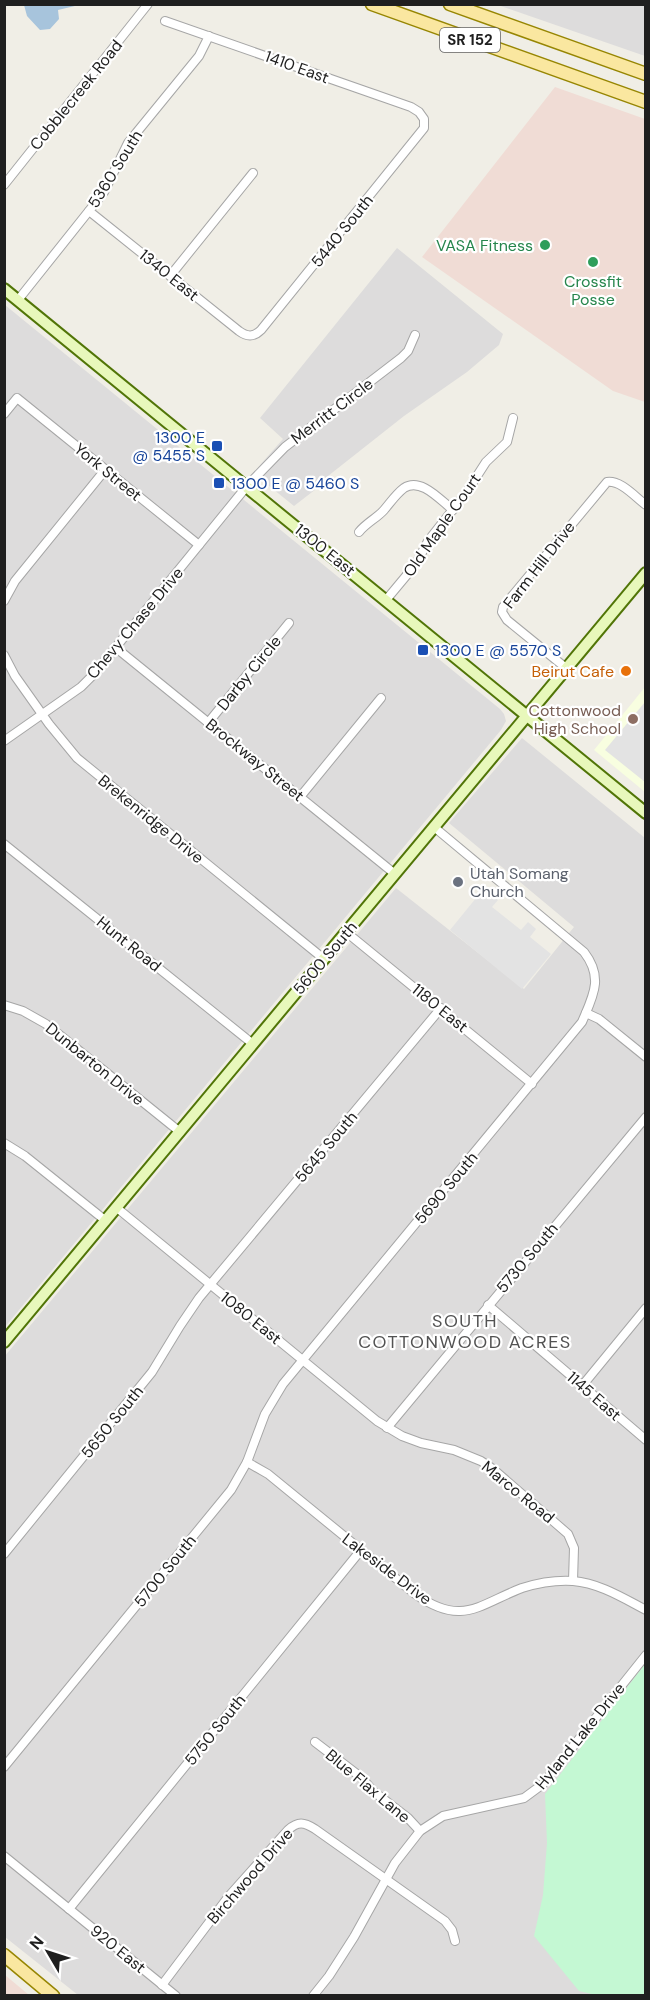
<svg xmlns="http://www.w3.org/2000/svg" width="650" height="2000" font-family="'DM Sans',sans-serif">
	<style>
		.residential { fill: #dddcdc }
		.commercial { fill: #f0dcd5 }
		.education { fill: #f8fee0 }
		.park { fill: #c4f8d3 }
		.parking { fill: #e3e3e3 }
		.water { fill: #a7c4dc }
		.lines { fill: none; stroke-linecap: round; stroke-linejoin: round }
		.street-casing { stroke: #a6a6a6; stroke-width: 10 }
		.secondary-casing { stroke: #517507; stroke-width: 14 }
		.primary-casing { stroke: #978603; stroke-width: 15 }
		.street { stroke: #fff; stroke-width: 8 }
		.secondary { stroke: #e8f8bb; stroke-width: 10 }
		.primary { stroke: #fae7a0; stroke-width: 12 }
		.leisure-dot { fill: #2e9e5b; stroke: #fff; stroke-width: 2 }
		.transit-dot { fill: #1a4fb4; stroke: #fff; stroke-width: 2 }
		.food-dot { fill: #e8710a; stroke: #fff; stroke-width: 2 }
		.education-dot { fill: #8d6e63; stroke: #fff; stroke-width: 2 }
		.worship-dot { fill: #6b7280; stroke: #fff; stroke-width: 2 }
		.labels { text-anchor: middle; dominant-baseline: central; stroke-width: 4.5; stroke-linejoin: round; paint-order: stroke }
		.shield { fill: #fff; stroke: #626262; stroke-width: 1.5 }
		.shield-label { font-size: 15px; font-weight: bold; fill: #1f1f1f }
		.street-label { font-size: 16px; fill: #1f1f1f; stroke: #fff }
		.leisure-label { font-size: 16px; fill: #27864d; stroke: #fff; text-anchor: end }
		.transit-label { font-size: 16px; fill: #164399; stroke: #fff; text-anchor: start }
		.food-label { font-size: 16px; fill: #c56008; stroke: #fff; text-anchor: end }
		.education-label { font-size: 16px; fill: #785e54; stroke: #fff; text-anchor: end }
		.worship-label { font-size: 16px; fill: #5b616d; stroke: #fff; text-anchor: start }
		.neighbourhood-label { font-size: 18px; letter-spacing: 1.5px; fill: #525252; stroke: #fff }
	</style>
	<rect width="100%" height="100%" fill="#f0eee6"/>
	<g class="residential">
		<path d="M498 5H645V56Z"/>
		<path d="M397 248 503 334 499 345 467 372 404 416 328 476 329 479 294 506 253 473 283 439 260 418Z"/>
		<path d="M5 305 500 709 504 714 506 721 501 730 4 1328Z"/>
		<path d="M522 738 645 838V1995H78L5 1937 4 1357 396 888 524 989 574 927 449 823Z"/>
	</g>
	<g class="commercial">
		<path d="M555 87 645 119V402L613 391 422 257Z"/>
		<path d="M5 1975 29 1995H5Z"/>
	</g>
	<path class="education" d="M645 687V792L594 750Z"/>
	<path class="park" d="M645 1664V1995H596L579 1991 534 1936 543 1895 547 1843 545 1794Z"/>
	<g class="parking">
		<path d="M645 702V782L605 750Z"/>
		<path d="M485 887 498 900 492 907 521 930 528 922 536 929 530 937 551 954 522 989 450 930Z"/>
	</g>
	<path class="water" d="M55 4 79 5 58 10 59 19 50 29 40 30 27 16 24 5Z"/>
	<g class="lines">
		<defs>
			<g id="street">
				<path d="M4 185 148 4"/>
				<path d="M89 211 239 331C247 337 254 337 261 330L424 128V119L419 112 411 107 165 21"/>
				<path d="M170 276 253 173"/>
				<path d="M18 300 104 192 128 143 199 56 209 36"/>
				<path d="M4 414 17 398 199 545"/>
				<path d="M359 532C366 523 377 518 384 510 390 503 396 494 404 488 421 477 440 500 453 510"/>
				<path d="M386 600 416 564 428 541 466 493 486 462 507 442 513 418"/>
				<path d="M4 601 15 581 105 470"/>
				<path d="M115 647 395 874"/>
				<path d="M4 655 15 676 49 724 77 758 324 959"/>
				<path d="M566 668 507 620 502 612 503 607 607 482C621 480 635 497 646 505"/>
				<path d="M208 723 289 623"/>
				<path d="M4 741 81 687 94 674 247 486 285 447 401 358 408 351 415 335"/>
				<path d="M300 797 381 698"/>
				<path d="M4 844 253 1044"/>
				<path d="M346 932 532 1084"/>
				<path d="M4 1005 23 1011 46 1024 180 1132"/>
				<path d="M586 1013 599 1019 646 1057"/>
				<path d="M4 1143 25 1156 106 1221"/>
				<path d="M117 1208 377 1421 402 1436 421 1443 454 1450 481 1461 493 1469 568 1534 574 1548 573 1581"/>
				<path d="M488 1305 646 1440"/>
				<path d="M582 1386 646 1308"/>
				<path d="M387 1428 646 1117"/>
				<path d="M247 1462 268 1474 415 1594C462 1627 478 1605 522 1588 538 1583 557 1580 573 1581 599 1583 623 1598 646 1610"/>
				<path d="M4 1554 152 1372 180 1326 199 1298 441 1008"/>
				<path d="M315 1742 362 1778 373 1791 408 1818 420 1831"/>
				<path d="M4 1767 231 1490 247 1462 265 1414 283 1384 582 1022C593 996 604 978 584 952L434 827"/>
				<path d="M4 1856 176 1996"/>
				<path d="M69 1909 361 1550"/>
				<path d="M162 1985 229 1896 288 1830C298 1821 304 1822 315 1829L445 1921 452 1930 455 1941"/>
				<path d="M313 1996 329 1976 354 1937 395 1863 420 1831 443 1816 524 1798 543 1784 646 1655"/>
			</g>
			<g id="secondary">
				<path d="M4 289 646 813"/>
				<path d="M4 1342 646 573"/>
			</g>
			<g id="primary">
				<path d="M372 4 646 102"/>
				<path d="M450 4 646 74"/>
				<path d="M4 1955 53 1996"/>
			</g>
		</defs>
		<use href="#street" class="street-casing"/>
		<use href="#secondary" class="secondary-casing"/>
		<use href="#primary" class="primary-casing"/>
		<use href="#street" class="street"/>
		<use href="#secondary" class="secondary"/>
		<use href="#primary" class="primary"/>
	</g>
	<g class="leisure-dot">
		<circle cx="545" cy="245" r="6"/>
		<circle cx="593" cy="262" r="6"/>
	</g>
	<g class="transit-dot">
		<rect x="211" y="440" width="12" height="12" rx="3"/>
		<rect x="213" y="477" width="12" height="12" rx="3"/>
		<rect x="417" y="644" width="12" height="12" rx="3"/>
	</g>
	<circle class="food-dot" cx="626" cy="671" r="6"/>
	<circle class="education-dot" cx="633" cy="719" r="6"/>
	<circle class="worship-dot" cx="458" cy="882" r="6"/>
	<g class="labels">
		<rect class="shield" x="440" y="28" width="60" height="24" rx="4.5"/>
		<g class="shield-label">
			<text x="470" y="40">SR 152</text>
		</g>
		<g class="street-label">
			<text transform="translate(297 67) rotate(20)">1410 East</text>
			<text transform="translate(76 95) rotate(-51)">Cobblecreek Road</text>
			<text transform="translate(115 169) rotate(-58)">5360 South</text>
			<text transform="translate(342 231) rotate(-51)">5440 South</text>
			<text transform="translate(169 275) rotate(39)">1340 East</text>
			<text transform="translate(332 411) rotate(-37)">Merritt Circle</text>
			<text transform="translate(108 472) rotate(39)">York Street</text>
			<text transform="translate(442 525) rotate(-55)">Old Maple Court</text>
			<text transform="translate(325 550) rotate(39)">1300 East</text>
			<text transform="translate(539 565) rotate(-52)">Farm Hill Drive</text>
			<text transform="translate(135 623) rotate(-50)">Chevy Chase Drive</text>
			<text transform="translate(249 673) rotate(-51)">Darby Circle</text>
			<text transform="translate(255 760) rotate(39)">Brockway Street</text>
			<text transform="translate(151 819) rotate(39)">Brekenridge Drive</text>
			<text transform="translate(129 944) rotate(39)">Hunt Road</text>
			<text transform="translate(325 958) rotate(-50)">5600 South</text>
			<text transform="translate(440 1008) rotate(39)">1180 East</text>
			<text transform="translate(95 1064) rotate(39)">Dunbarton Drive</text>
			<text transform="translate(326 1147) rotate(-50)">5645 South</text>
			<text transform="translate(446 1188) rotate(-50)">5690 South</text>
			<text transform="translate(527 1258) rotate(-50)">5730 South</text>
			<text transform="translate(251 1318) rotate(39)">1080 East</text>
			<text transform="translate(594 1396) rotate(41)">1145 East</text>
			<text transform="translate(112 1422) rotate(-51)">5650 South</text>
			<text transform="translate(518 1492) rotate(39)">Marco Road</text>
			<text transform="translate(387 1569) rotate(37)">Lakeside Drive</text>
			<text transform="translate(165 1571) rotate(-51)">5700 South</text>
			<text transform="translate(215 1730) rotate(-51)">5750 South</text>
			<text transform="translate(580 1736) rotate(-51)">Hyland Lake Drive</text>
			<text transform="translate(368 1786) rotate(40)">Blue Flax Lane</text>
			<text transform="translate(250 1876) rotate(-49)">Birchwood Drive</text>
			<text transform="translate(118 1949) rotate(39)">920 East</text>
		</g>
		<g class="leisure-label">
			<text x="533" y="245">VASA Fitness</text>
			<text x="593" y="281" text-anchor="middle">Crossfit<tspan x="593" dy="18">Posse</tspan></text>
		</g>
		<g class="transit-label">
			<text x="205" y="437" text-anchor="end">1300 E<tspan x="205" dy="18">@ 5455 S</tspan></text>
			<text x="231" y="483">1300 E @ 5460 S</text>
			<text x="435" y="650">1300 E @ 5570 S</text>
		</g>
		<g class="food-label">
			<text x="614" y="671">Beirut Cafe</text>
		</g>
		<g class="education-label">
			<text x="621" y="710">Cottonwood<tspan x="621" dy="18">High School</tspan></text>
		</g>
		<g class="worship-label">
			<text x="470" y="873">Utah Somang<tspan x="470" dy="18">Church</tspan></text>
		</g>
		<g class="neighbourhood-label">
			<text x="465" y="1321">SOUTH<tspan x="465" dy="21">COTTONWOOD ACRES</tspan></text>
		</g>
	</g>
	<rect width="650" height="2000" fill="none" stroke="#1f1f1f" stroke-width="12"/>
	<g transform="translate(48 1952) rotate(309)" stroke="#ffffff" stroke-width="4.5" paint-order="stroke">
	<path d="M0-4.5L10 22L0 15L-10 22Z" fill="#1f1f1f"/>
	<text y="-9" font-size="16" font-weight="bold" text-anchor="middle" fill="#1f1f1f">N</text>
	</g>
</svg>
